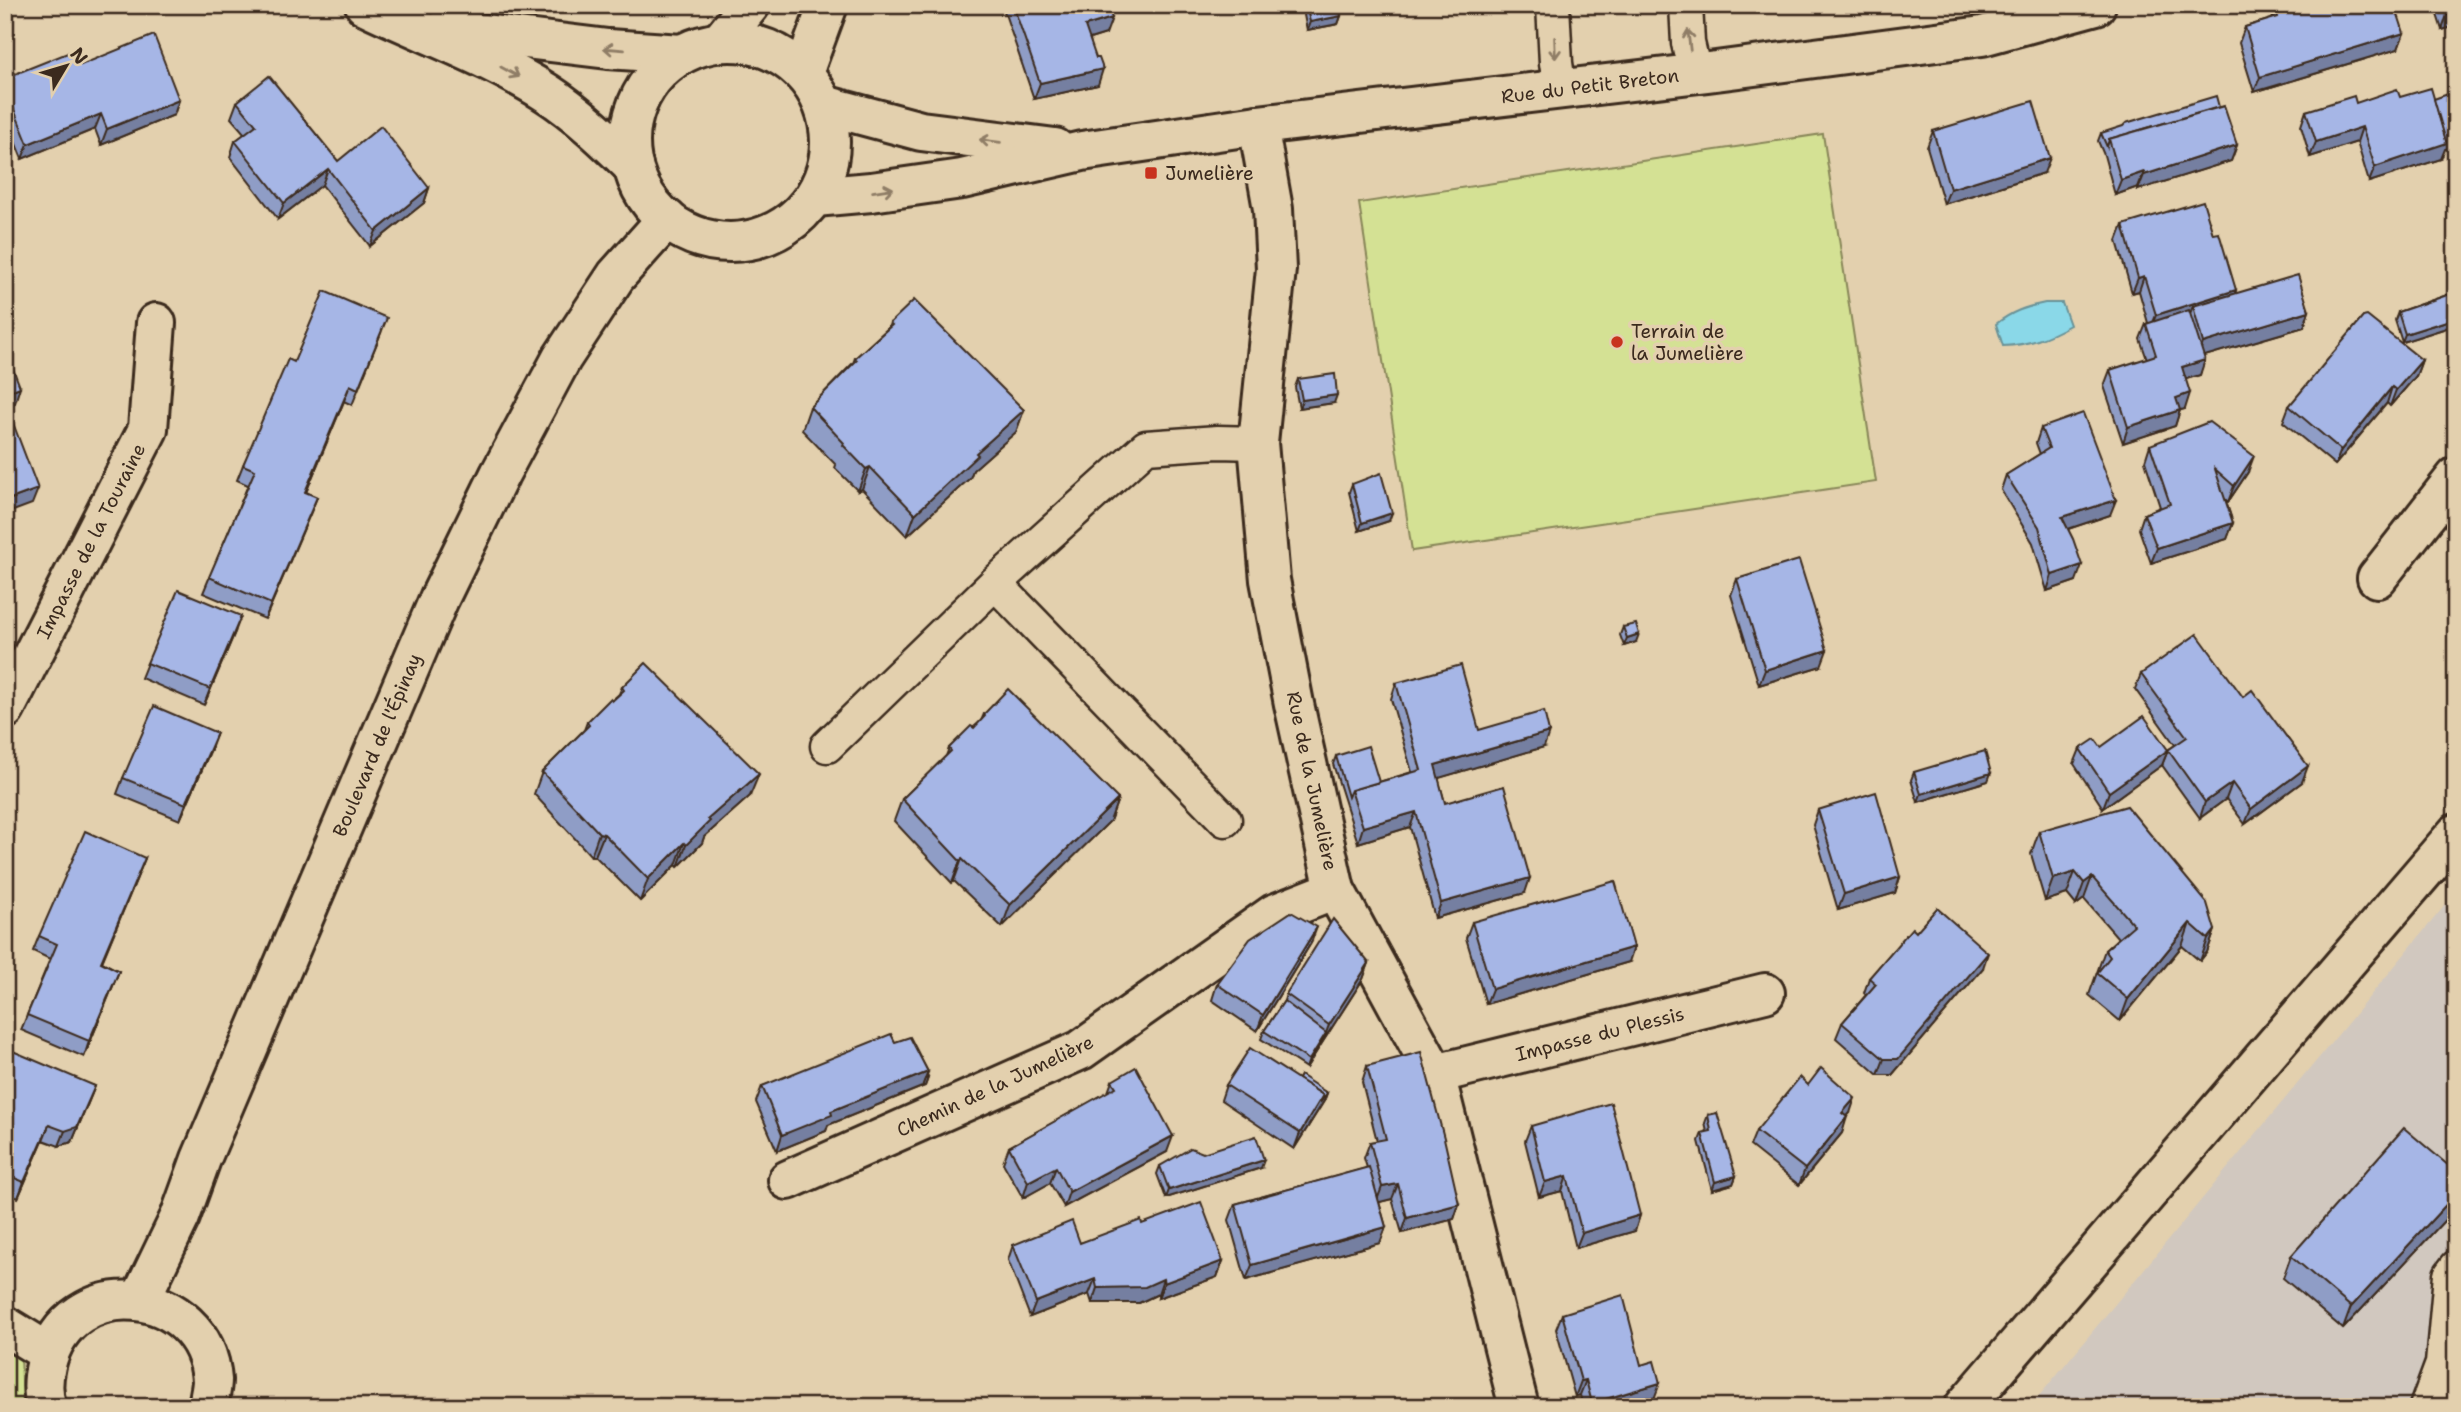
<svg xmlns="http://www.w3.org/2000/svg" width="2461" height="1412" font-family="'Shantell Sans',sans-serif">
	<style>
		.built { fill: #d1c8bf }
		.green { fill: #d4e194; stroke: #888659; stroke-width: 2 }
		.water { fill: #8ad8e8; stroke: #6a9297; stroke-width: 2 }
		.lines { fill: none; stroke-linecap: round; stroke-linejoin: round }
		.lane-casing { stroke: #3b2a1e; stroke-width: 37 }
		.street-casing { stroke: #3b2a1e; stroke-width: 44 }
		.secondary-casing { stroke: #3b2a1e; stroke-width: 44 }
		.lane { stroke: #e3d0ae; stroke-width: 32 }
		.street { stroke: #e3d0ae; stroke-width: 38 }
		.secondary { stroke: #e3d0ae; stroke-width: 38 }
		.wall { fill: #8f9dc6; stroke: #3b2a1e; stroke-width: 2 }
		.shaded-wall { fill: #747fa1; stroke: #3b2a1e; stroke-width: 2 }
		.building { fill: #a6b6e6; stroke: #3b2a1e; stroke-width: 2 }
		.oneway { stroke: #8f7d66 }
		.poi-dot { fill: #c8321e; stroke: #e3d0ae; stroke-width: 2.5 }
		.labels { text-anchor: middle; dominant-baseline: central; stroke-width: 7; stroke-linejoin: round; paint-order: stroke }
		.street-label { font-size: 19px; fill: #3b2a1e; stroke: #e3d0ae }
		.poi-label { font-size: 19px; fill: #3b2a1e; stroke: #e3d0ae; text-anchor: start }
	</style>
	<rect width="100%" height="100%" fill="#e3d0ae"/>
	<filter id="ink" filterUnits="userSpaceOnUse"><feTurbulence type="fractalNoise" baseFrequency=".0143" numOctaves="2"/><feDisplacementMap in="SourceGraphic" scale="14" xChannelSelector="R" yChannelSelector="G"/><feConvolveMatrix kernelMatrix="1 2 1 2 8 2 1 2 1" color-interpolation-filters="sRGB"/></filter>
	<g filter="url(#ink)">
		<path class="built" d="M2456 892V1407H2030Z"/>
		<g class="green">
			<path d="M1823 134 1876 482 1412 551 1359 203Z"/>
			<path d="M5 1350 21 1355 23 1407H5Z"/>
		</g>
		<path class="water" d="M2045 303H2062L2070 325C2047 338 2029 345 2003 346L1996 324C2011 312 2025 307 2045 303Z"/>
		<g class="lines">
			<defs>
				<g id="lane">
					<path d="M1553 5 1556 63 1560 90"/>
					<path d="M1686 5 1688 43 1695 73"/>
					<path d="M995 583 1225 820"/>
					<path d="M827 746 995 583 1146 447 1218 442 1258 443"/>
					<path d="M2426 1407 2442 1364 2450 1275 2456 1267"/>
				</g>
				<g id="street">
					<path d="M1258 125 1273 209 1276 269 1258 443 1270 580 1294 704 1335 890 1435 1074 1519 1407"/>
					<path d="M2377 578 2456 477"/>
					<path d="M5 709 148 429 156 323"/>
					<path d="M1435 1074 1765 993"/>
					<path d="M788 1180 1081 1050 1274 914 1335 890"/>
					<path d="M5 1326 49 1353"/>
					<path d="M1964 1407 2456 834"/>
				</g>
				<g id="secondary">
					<path d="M365 5C425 34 491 57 547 93 578 113 606 140 633 166"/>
					<path d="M444 29 608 49 682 54"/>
					<path d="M720 42 750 5"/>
					<circle cx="730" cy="142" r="100"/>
					<path d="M803 73 828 5"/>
					<path d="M824 105 921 131 1055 148"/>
					<path d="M815 197 871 192 962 179 1082 151 1258 125 1708 72 1982 36 2096 5"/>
					<path d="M140 1300 180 1217 201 1159 439 599 500 474 562 358 616 276 667 219"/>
					<path d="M47 1407C42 1394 43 1378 46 1365 68 1270 205 1284 212 1380 212 1389 209 1398 208 1407"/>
				</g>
			</defs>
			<use href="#lane" class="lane-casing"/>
			<use href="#street" class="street-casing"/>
			<use href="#secondary" class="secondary-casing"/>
			<use href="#lane" class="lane"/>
			<use href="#street" class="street"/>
			<use href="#secondary" class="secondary"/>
		</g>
		<g class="wall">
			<path d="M1002 5H1107L1106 34 1090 39 1098 85 1034 99Z"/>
			<path d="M1302 5H1339L1341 16 1338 24 1307 30Z"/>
			<path d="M2434 5H2456V26L2442 30Z"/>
			<path d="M2276 10 2404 33 2398 49 2254 92 2239 43 2245 27 2272 19Z"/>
			<path d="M81 65 179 100 174 115 101 145 95 129 22 159 5 117V78Z"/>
			<path d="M2400 97 2434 99 2456 119V146L2445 149 2441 159 2369 182 2357 142 2310 157 2301 126 2306 111Z"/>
			<path d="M237 102 338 161 429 188 424 203 370 246 322 185 278 219 230 157 235 141 245 134 231 118Z"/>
			<path d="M2219 107 2237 145 2231 161 2138 190V187L2115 195 2104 155 2098 141 2101 133Z"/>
			<path d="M1933 131 2044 173 1944 204 1927 147Z"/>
			<path d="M2123 225 2213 234 2236 290 2235 294 2309 311 2304 327 2204 356 2200 375 2186 379 2185 409 2180 410 2175 426 2123 443 2104 386 2110 370 2147 359 2140 339 2146 324 2148 323 2139 291 2132 293 2117 241Z"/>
			<path d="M2456 292V325L2402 342 2395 320 2398 312Z"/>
			<path d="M890 323 1024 410 1016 432 973 470 970 478 907 536 862 489 858 491 835 468 836 465 802 430 810 407 853 363 855 358 888 328Z"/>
			<path d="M381 333 352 405 344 401 306 492 317 497 265 619 203 593 248 485 237 480 243 465 294 362Z"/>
			<path d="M2422 360 2416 376 2390 406 2387 403 2335 465 2283 422 2289 406Z"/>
			<path d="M1298 379 1334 403 1299 408 1295 387Z"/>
			<path d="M2041 428 2110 515 2068 529 2076 581 2047 591 2033 543 2001 490 2006 475 2040 454 2036 443Z"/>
			<path d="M2150 445 2248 472 2228 502 2225 499 2233 523 2227 539 2151 563 2139 529 2144 514 2160 507 2145 461Z"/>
			<path d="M1352 484 1389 521 1359 531 1349 492Z"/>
			<path d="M1737 579 1821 666 1759 685 1731 595Z"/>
			<path d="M1623 627 1636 642 1624 646 1620 635Z"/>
			<path d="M235 632 204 705 141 678 147 663Z"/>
			<path d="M2141 674 2302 782 2245 824 2226 799 2200 818 2162 765 2168 750 2175 745 2135 689Z"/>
			<path d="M1396 683 1479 730 1544 747 1438 778 1445 803 1525 893 1435 918 1410 827 1358 843 1333 764 1336 756 1379 782 1412 772 1391 699Z"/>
			<path d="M622 687 750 796 704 837 702 843 678 867 676 865 640 901 595 856H591L534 794 542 772 584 730 587 722 619 694Z"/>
			<path d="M984 714 1118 799 1110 821 1002 927 954 881 952 883 894 821 902 799 946 756 949 748 981 721Z"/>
			<path d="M2101 747 2162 765 2103 808 2074 764 2080 749Z"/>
			<path d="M211 749 180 820 117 794 123 778Z"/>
			<path d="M1914 772 1988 781 1918 802 1911 780Z"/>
			<path d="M1818 810 1900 877 1895 893 1838 910 1813 825Z"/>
			<path d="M2039 831 2215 930 2207 952 2200 961 2182 946 2120 1021 2089 995 2105 950 2118 938 2084 899 2076 905 2067 894 2045 901 2031 854Z"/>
			<path d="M145 858 102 962 119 971 84 1057 21 1030 50 959 33 951 39 936Z"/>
			<path d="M1472 922 1629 962 1486 1004 1466 938Z"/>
			<path d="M1916 932 1983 968 1892 1075H1878L1836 1038 1842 1023 1866 995 1864 993 1869 978Z"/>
			<path d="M1311 943 1257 1031 1212 1000 1217 984Z"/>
			<path d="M1369 963 1363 979 1306 1068 1261 1039 1264 1031 1284 1001 1286 994Z"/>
			<path d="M895 1042 920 1057 928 1072 927 1074 928 1078 925 1086 828 1125 826 1131 777 1151 756 1102 762 1086Z"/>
			<path d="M5 1056 95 1086 72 1142 59 1146 43 1140 18 1198 5 1193Z"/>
			<path d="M1367 1066 1459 1204 1454 1219 1402 1233 1392 1199 1379 1202 1386 1227 1380 1243 1246 1280 1229 1220 1235 1204 1367 1168 1364 1158 1370 1142 1377 1141 1362 1082Z"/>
			<path d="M1298 1079 1327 1093 1324 1101 1294 1149 1221 1100 1226 1085Z"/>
			<path d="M1112 1081 1167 1152 1064 1207 1050 1183 1023 1198 1003 1163 1009 1147 1108 1092Z"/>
			<path d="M1808 1085 1850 1113 1846 1117 1842 1133 1799 1185 1750 1146 1756 1131Z"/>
			<path d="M1708 1115 1736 1176 1733 1184 1712 1190 1699 1141 1702 1133 1707 1132 1705 1123Z"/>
			<path d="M1531 1126 1640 1215 1635 1231 1576 1248 1562 1191 1539 1197 1525 1141Z"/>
			<path d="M1203 1153 1261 1168 1166 1198 1157 1174 1160 1166Z"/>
			<path d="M2456 1172V1208L2343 1329 2283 1278 2291 1256Z"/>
			<path d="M1142 1224 1223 1261 1217 1277 1158 1298V1294L1139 1303H1092L1089 1294 1030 1317 1008 1260 1013 1245 1080 1243Z"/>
			<path d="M1562 1314 1641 1365 1654 1399 1627 1407H1583L1580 1395 1575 1397 1556 1329Z"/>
		</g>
		<g class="shaded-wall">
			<path d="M2456 12V26L2442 30 2447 15Z"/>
			<path d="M1341 16 1338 24 1307 30 1310 22Z"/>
			<path d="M1112 18 1106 34 1080 42 1085 26Z"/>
			<path d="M2404 33 2398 49 2254 92 2260 77Z"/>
			<path d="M1103 69 1098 85 1034 99 1040 83Z"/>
			<path d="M179 100 174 115 101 145 107 129Z"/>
			<path d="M101 114 95 129 22 159 28 144Z"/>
			<path d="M2362 127 2357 142 2310 157 2316 142Z"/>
			<path d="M2456 139V146L2445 149 2441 159 2369 182 2375 167Z"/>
			<path d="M2237 145 2231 161 2138 190 2144 175Z"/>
			<path d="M2050 158 2044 173 1944 204 1950 189Z"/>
			<path d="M328 169 322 185 278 219 284 203Z"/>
			<path d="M2144 172 2138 187 2115 195 2121 180Z"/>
			<path d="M429 188 424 203 370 246 376 231Z"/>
			<path d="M2144 276 2139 291 2132 293 2138 278Z"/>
			<path d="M2236 290 2231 306H2193L2188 319 2150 330 2156 315Z"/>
			<path d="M2309 311 2304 327 2198 358 2203 343Z"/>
			<path d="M2456 318V325L2402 342 2405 334Z"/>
			<path d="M2205 360 2200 375 2176 382 2182 367Z"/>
			<path d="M2422 360 2416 376 2390 406 2396 390Z"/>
			<path d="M350 385 344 401 300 507 305 492Z"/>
			<path d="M20 387 15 403 5 407V393Z"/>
			<path d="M2392 387 2387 403 2335 465 2341 450Z"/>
			<path d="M2190 393 2185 409 2170 413 2176 398Z"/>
			<path d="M1337 395 1334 403 1299 408 1302 400Z"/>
			<path d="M1024 410 1016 432 973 470 970 478 907 536 915 514 976 453Z"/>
			<path d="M2180 410 2175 426 2123 443 2128 427Z"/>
			<path d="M2254 456 2248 472 2228 502 2234 486Z"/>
			<path d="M870 467 862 489 858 491 866 469Z"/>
			<path d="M38 489 32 504 5 514V501Z"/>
			<path d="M317 497 311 512 265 619 271 604Z"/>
			<path d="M2116 500 2110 515 2056 533 2062 517Z"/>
			<path d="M1392 513 1389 521 1359 531 1362 523Z"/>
			<path d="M2233 523 2227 539 2151 563 2157 548Z"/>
			<path d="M2082 565 2076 581 2047 591 2052 575Z"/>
			<path d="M241 616 235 632 204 705 210 689Z"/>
			<path d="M1639 634 1636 642 1624 646 1627 638Z"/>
			<path d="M1827 650 1821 666 1759 685 1765 670Z"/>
			<path d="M1549 732 1544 747 1429 781 1435 765Z"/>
			<path d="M217 733 211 749 180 820 186 804Z"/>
			<path d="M2168 750 2162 765 2103 808 2109 792Z"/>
			<path d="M2308 766 2302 782 2245 824 2251 809Z"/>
			<path d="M1991 773 1988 781 1918 802 1921 794Z"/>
			<path d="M759 774 750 796 704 837 702 843 678 867 686 845 708 819Z"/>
			<path d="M2232 783 2226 799 2200 818 2205 802Z"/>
			<path d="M1118 799 1110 821 1002 927 1010 905Z"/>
			<path d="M1416 812 1410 827 1358 843 1363 827Z"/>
			<path d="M599 833 604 834 595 856H591Z"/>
			<path d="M684 843 676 865 640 901 648 879Z"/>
			<path d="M145 858 139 873 95 978 101 962Z"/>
			<path d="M962 859 954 881 952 883 960 861Z"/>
			<path d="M2075 872 2067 894 2045 901 2053 879Z"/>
			<path d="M1900 877 1895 893 1838 910 1844 894Z"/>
			<path d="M2092 877 2084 899 2076 905 2084 883Z"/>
			<path d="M1530 878 1525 893 1435 918 1441 903Z"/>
			<path d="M2190 923 2182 946 2120 1021 2128 999Z"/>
			<path d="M1317 927 1311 943 1257 1031 1263 1015Z"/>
			<path d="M2215 930 2207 952 2200 961 2208 939Z"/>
			<path d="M1634 947 1629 962 1486 1004 1492 989Z"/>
			<path d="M1988 953 1983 968 1892 1075H1878L1884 1059Z"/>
			<path d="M1369 963 1363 979 1306 1068 1309 1060 1326 1033 1329 1025Z"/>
			<path d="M119 971 113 986 84 1057 89 1041Z"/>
			<path d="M928 1072 922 1087 828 1125 826 1131 777 1151 782 1135 831 1111Z"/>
			<path d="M928 1078 925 1086 922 1087 925 1079Z"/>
			<path d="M95 1086 72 1142 59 1146 65 1131Z"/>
			<path d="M1327 1093 1324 1101 1294 1149 1300 1133 1323 1095Z"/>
			<path d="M1855 1098 1850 1113 1836 1129 1842 1113Z"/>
			<path d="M1847 1117 1842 1133 1799 1185 1805 1169Z"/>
			<path d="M49 1125 43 1140 18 1198 24 1182Z"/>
			<path d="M1173 1136 1167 1152 1064 1207 1069 1192Z"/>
			<path d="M1264 1160 1261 1168 1166 1198 1169 1190Z"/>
			<path d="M1056 1167 1050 1183 1023 1198 1028 1182Z"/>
			<path d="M1567 1176 1562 1191 1539 1197 1545 1182Z"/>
			<path d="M1736 1176 1733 1184 1712 1190 1715 1182Z"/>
			<path d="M1398 1184 1392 1199 1376 1203 1382 1187Z"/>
			<path d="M2456 1194V1208L2343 1329 2351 1307Z"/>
			<path d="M1459 1204 1454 1219 1402 1233 1407 1218Z"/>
			<path d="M1640 1215 1635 1231 1576 1248 1582 1233Z"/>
			<path d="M1386 1227 1380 1243 1246 1280 1252 1265Z"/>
			<path d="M1223 1261 1217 1277 1158 1298 1164 1283Z"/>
			<path d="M1095 1279 1089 1294 1030 1317 1036 1302Z"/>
			<path d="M1163 1279 1158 1294 1139 1303H1092L1097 1288Z"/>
			<path d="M1586 1380 1580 1395 1575 1397 1581 1381Z"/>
			<path d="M1660 1383 1654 1399 1627 1407H1591L1592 1403Z"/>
		</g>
		<g class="building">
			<path d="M1013 5H1107L1112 18 1085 26 1096 58H1099L1103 69 1040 83Z"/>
			<path d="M1306 5H1339L1341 16 1310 22Z"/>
			<path d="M2290 5H2395L2404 33 2260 77 2245 27 2278 17 2276 10Z"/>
			<path d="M2444 5H2456V12L2447 15Z"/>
			<path d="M154 35 179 100 107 129 101 114 28 144 5 87V78L75 50 81 65Z"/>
			<path d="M269 76 338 161 381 126 429 188 376 231 328 169 284 203 235 141 256 125 237 102Z"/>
			<path d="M2431 88 2447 143 2375 167 2362 127 2316 142 2306 111 2354 96 2356 103 2397 89 2400 97Z"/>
			<path d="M2448 94 2456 119V139L2446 141 2434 99Z"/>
			<path d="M2216 96 2219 107 2109 139 2107 147 2101 133 2123 126 2126 123Z"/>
			<path d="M2033 101 2050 158 1950 189 1933 131Z"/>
			<path d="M2224 106 2237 145 2144 175V172L2121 180 2109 139Z"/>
			<path d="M2203 201 2213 234 2219 233 2236 290 2156 315 2144 276 2138 278 2123 225Z"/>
			<path d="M2298 275 2309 311 2203 343 2193 306Z"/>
			<path d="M324 291 387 318 358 389 350 385 305 492 317 497 271 604 209 577 255 470 243 465 288 359 294 362Z"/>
			<path d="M2456 292V318L2405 334 2398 312Z"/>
			<path d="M914 300 1024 410 976 453 978 455 915 514 870 467 866 469 843 445 844 443 810 407 857 360 855 358 892 325 890 323Z"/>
			<path d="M2189 310 2205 360 2182 367 2190 393 2176 398 2180 410 2128 427 2110 370 2156 355 2146 324Z"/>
			<path d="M2367 316 2422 360 2396 390 2392 387 2341 450 2289 406 2363 317Z"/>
			<path d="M5 348 20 387 5 393Z"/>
			<path d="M1335 374 1337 395 1302 400 1298 379Z"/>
			<path d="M5 402 38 489 5 501Z"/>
			<path d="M2083 413 2116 500 2062 517 2073 539 2082 565 2052 575 2039 527 2006 475 2049 448 2041 428Z"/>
			<path d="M2209 422 2254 456 2234 486 2215 469 2233 523 2157 548 2144 514 2170 504 2150 445Z"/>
			<path d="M1381 473 1392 513 1362 523 1352 484Z"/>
			<path d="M1799 560 1827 650 1765 670 1737 579Z"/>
			<path d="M178 590 241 616 210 689 147 663Z"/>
			<path d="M1636 624 1639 634 1627 638 1623 627Z"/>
			<path d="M2197 634 2243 697 2252 690 2308 766 2251 809 2232 783 2205 802 2168 750 2187 737 2141 674Z"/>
			<path d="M646 663 759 774 708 819 710 821 686 845 684 843 648 879 604 834 599 833 542 772 589 725 587 722 610 699 612 701 624 690 622 687Z"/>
			<path d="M1461 665 1479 730 1544 711 1549 732 1435 765 1445 803 1504 786 1530 878 1441 903 1416 812 1363 827 1351 790 1421 770 1396 683Z"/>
			<path d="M1008 689 1118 799 1010 905 962 859 960 861 902 799 951 751 949 748 971 726 974 728 985 716 984 714Z"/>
			<path d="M154 706 217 733 186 804 123 778Z"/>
			<path d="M2144 716 2168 750 2109 792 2080 749 2095 739 2101 747Z"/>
			<path d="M1368 746 1379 782 1351 790 1348 797 1336 756Z"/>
			<path d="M1985 751 1991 773 1921 794 1914 772Z"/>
			<path d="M1876 792 1900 877 1844 894 1818 810Z"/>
			<path d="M2127 806 2207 903 2215 930 2208 939 2190 923 2128 999 2097 973 2110 957 2105 950 2134 925 2092 877 2084 883 2075 872 2053 879 2039 831Z"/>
			<path d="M85 831 145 858 101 962 119 971 89 1041 27 1015 57 944 39 936Z"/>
			<path d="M1615 881 1634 947 1492 989 1472 922Z"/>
			<path d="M1937 908 1988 953 1898 1059H1884L1842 1023 1876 984 1869 978 1912 928 1916 932Z"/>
			<path d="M1291 912 1317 927 1263 1015 1217 984 1250 939Z"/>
			<path d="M1333 919 1369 963 1329 1025 1286 994Z"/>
			<path d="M1284 1001 1326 1033 1309 1060 1264 1031Z"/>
			<path d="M891 1034 895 1042 910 1037 928 1072 831 1111 832 1115 782 1135 762 1086Z"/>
			<path d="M1250 1048 1323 1095 1300 1133 1226 1085Z"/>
			<path d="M8 1049 95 1086 77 1127 65 1131 49 1125 24 1182 5 1174V1056Z"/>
			<path d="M1421 1052 1444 1138 1459 1204 1407 1218 1398 1184 1382 1187 1370 1142 1386 1139 1367 1066Z"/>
			<path d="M1136 1067 1173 1136 1069 1192 1056 1167 1028 1182 1009 1147 1116 1087 1112 1081Z"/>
			<path d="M1821 1068 1855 1098 1842 1113 1847 1117 1805 1169 1756 1131 1800 1077 1808 1085Z"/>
			<path d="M1300 1075 1327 1093 1320 1103 1323 1095 1298 1079Z"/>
			<path d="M1611 1103 1640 1215 1582 1233 1567 1176 1545 1182 1531 1126Z"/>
			<path d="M1717 1113 1736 1176 1715 1182 1702 1133 1711 1131 1708 1115Z"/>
			<path d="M2404 1128 2456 1172V1194L2351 1307 2291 1256Z"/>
			<path d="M1256 1136 1264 1160 1169 1190 1160 1166 1191 1148 1203 1153Z"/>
			<path d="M1369 1167 1386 1227 1252 1265 1235 1204Z"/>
			<path d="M1201 1202 1223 1261 1164 1283 1163 1279 1145 1287 1097 1288 1095 1279 1036 1302 1013 1245 1072 1221 1080 1243 1141 1220 1142 1224Z"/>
			<path d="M1623 1295 1641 1365 1654 1361 1660 1383 1592 1403 1586 1380 1581 1381 1562 1314Z"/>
		</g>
		<defs><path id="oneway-shaft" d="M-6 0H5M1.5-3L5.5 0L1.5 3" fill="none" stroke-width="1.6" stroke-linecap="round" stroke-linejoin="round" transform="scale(1.75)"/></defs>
		<g class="oneway">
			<use href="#oneway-shaft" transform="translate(1689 40) rotate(-97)"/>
			<use href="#oneway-shaft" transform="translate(1555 48) rotate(88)"/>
			<use href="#oneway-shaft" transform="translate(614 49) rotate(-175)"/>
			<use href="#oneway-shaft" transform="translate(510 72) rotate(29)"/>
			<use href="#oneway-shaft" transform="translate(990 141) rotate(-173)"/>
			<use href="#oneway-shaft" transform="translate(883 190) rotate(-9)"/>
		</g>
	</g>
	<g class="poi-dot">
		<rect x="1144" y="166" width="14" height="14" rx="3.5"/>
		<circle cx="1617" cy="342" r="7"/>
	</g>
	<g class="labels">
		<g class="street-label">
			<text transform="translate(1590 86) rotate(-7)">Rue du Petit Breton</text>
			<text transform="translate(91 541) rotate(-63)">Impasse de la Touraine</text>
			<text transform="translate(377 745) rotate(-67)">Boulevard de l'Épinay</text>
			<text transform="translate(1312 781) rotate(78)">Rue de la Jumelière</text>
			<text transform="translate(1600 1034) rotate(-14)">Impasse du Plessis</text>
			<text transform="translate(995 1086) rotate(-25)">Chemin de la Jumelière</text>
		</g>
		<g class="poi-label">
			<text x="1165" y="173">Jumelière</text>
			<text x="1631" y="331">Terrain de<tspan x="1631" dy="22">la Jumelière</tspan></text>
		</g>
	</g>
	<rect width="2461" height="1412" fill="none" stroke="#e3d0ae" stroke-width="28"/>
	<rect x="14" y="14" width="2433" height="1384" fill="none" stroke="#3b2a1e" stroke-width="2.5" filter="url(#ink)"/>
	<g transform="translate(66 66) rotate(52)" stroke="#e3d0ae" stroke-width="5" paint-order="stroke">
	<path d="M0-5L12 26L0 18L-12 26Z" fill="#3b2a1e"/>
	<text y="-10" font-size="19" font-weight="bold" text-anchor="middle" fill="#3b2a1e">N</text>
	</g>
</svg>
